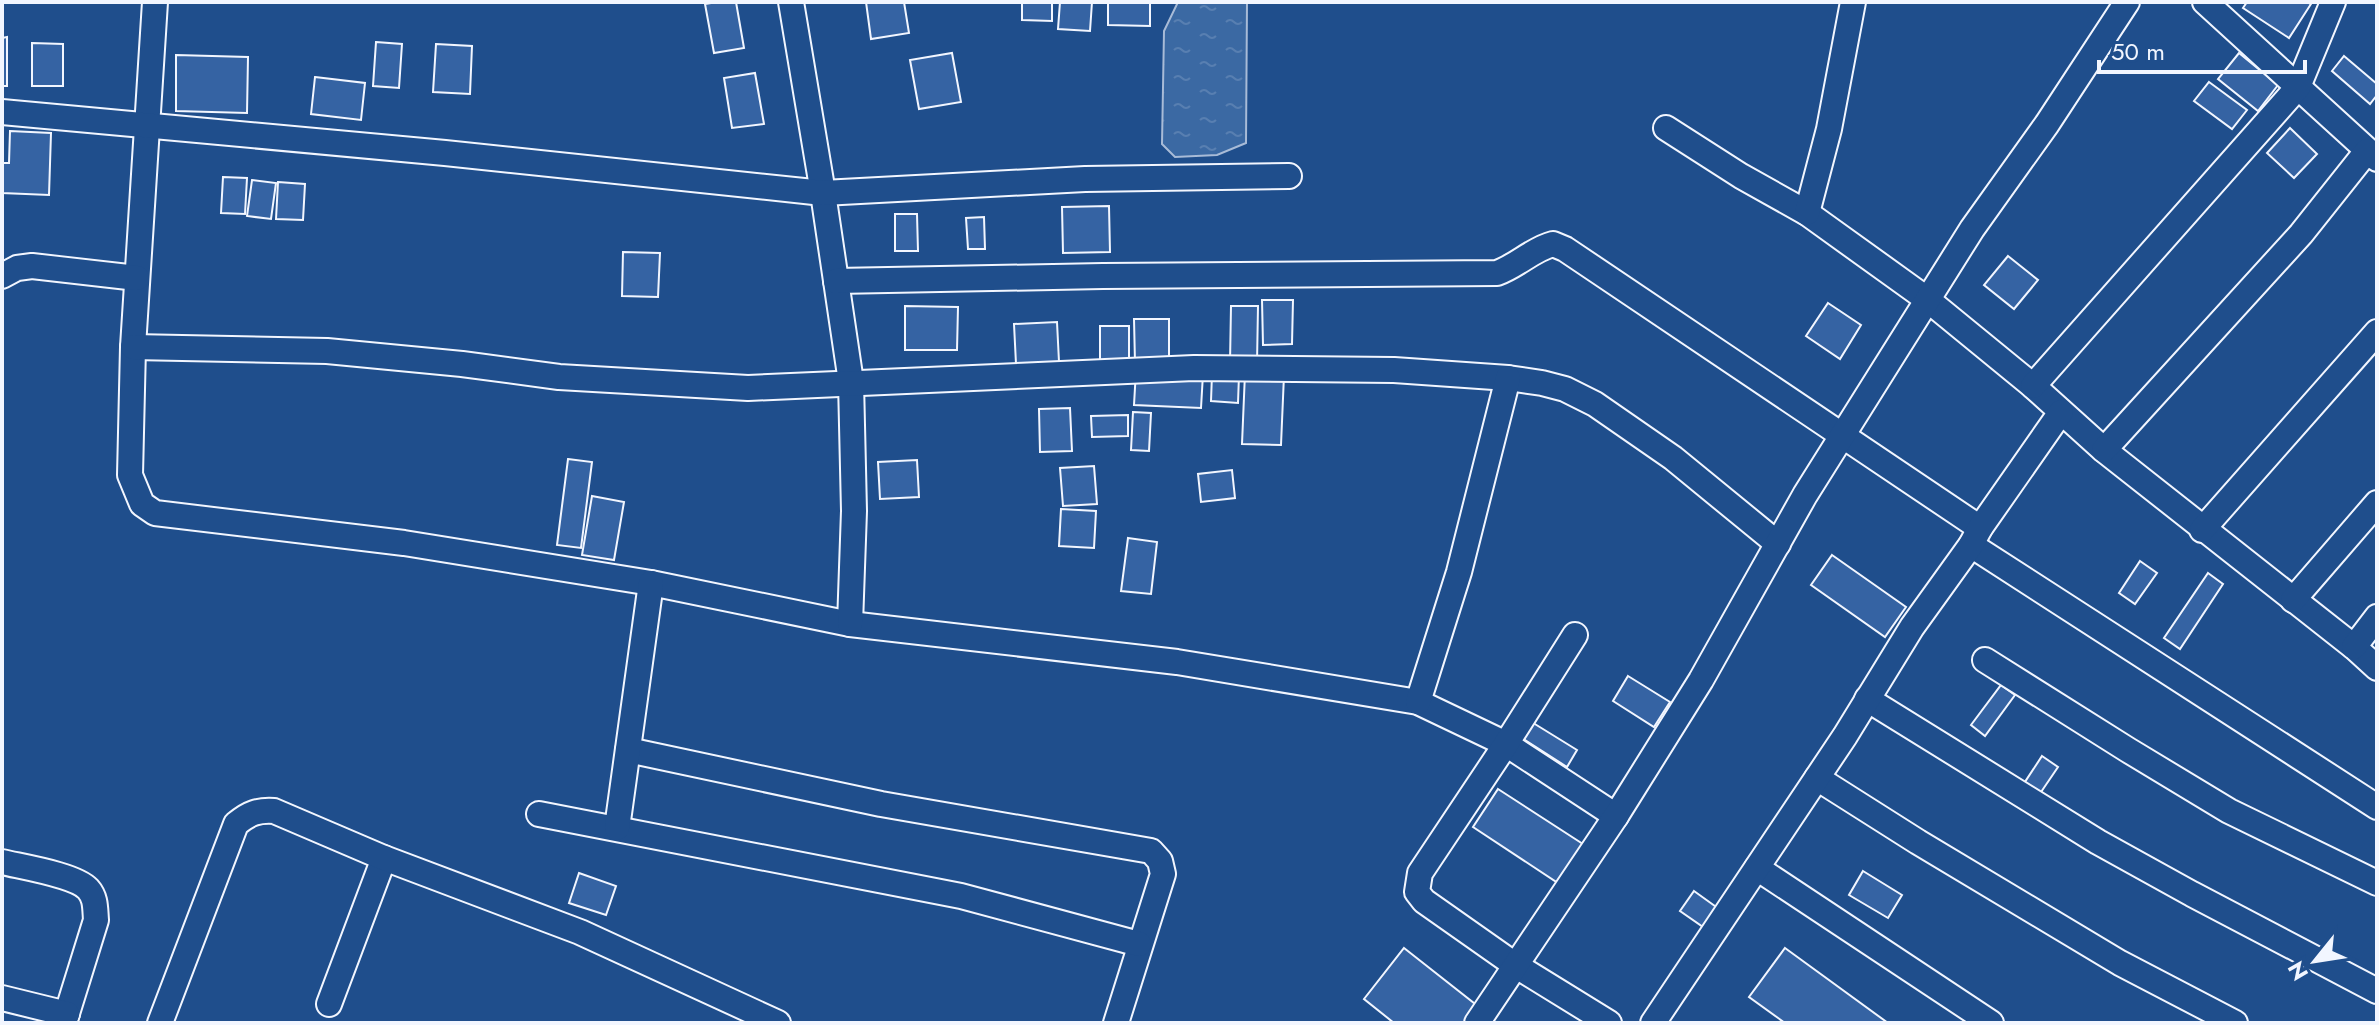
<svg xmlns="http://www.w3.org/2000/svg" width="2379" height="1025" font-family="Jost,sans-serif">
	<style>
		.water { fill: url(#water-ripples); stroke: #a8bbd7; stroke-width: 2 }
		.building { fill: #3563a3; stroke: #f2f6ff; stroke-width: 2 }
		.lines { fill: none; stroke-linecap: round; stroke-linejoin: round }
		.minor-casing { stroke: #f2f6ff; stroke-width: 28 }
		.minor { stroke: #1f4e8c; stroke-width: 24 }
	</style>
	<defs>
		<pattern id="water-ripples" width="26" height="14" patternUnits="userSpaceOnUse" patternTransform="scale(2)"><rect width="26" height="14" fill="#3b69a3"/><path d="M2 4q2-2 4 0t4 0M15 11q2-2 4 0t4 0" fill="none" stroke="#587fb1"/></pattern>
	</defs>
	<rect width="100%" height="100%" fill="#1f4e8c"/>
	<path class="water" d="M1178 2H1247L1246 143 1217 155 1175 157 1162 144 1164 31Z"/>
	<g class="building">
		<path d="M717 2H736L744 48 714 53 705 4Z"/>
		<path d="M866 2H904L909 33 871 39Z"/>
		<path d="M1022 2H1052V21L1022 20Z"/>
		<path d="M1060 2H1092L1090 31 1058 29Z"/>
		<path d="M1108 2H1150V26L1108 25Z"/>
		<path d="M2247 2H2307L2311 4 2289 38 2243 8Z"/>
		<path d="M7 37V86H2V38Z"/>
		<path d="M376 42 402 44 399 88 373 86Z"/>
		<path d="M32 43 63 44V86H32Z"/>
		<path d="M436 44 472 46 470 94 433 92Z"/>
		<path d="M952 53 961 102 919 109 910 60Z"/>
		<path d="M2239 53 2278 85 2258 111 2218 79Z"/>
		<path d="M176 55 248 57 247 113 176 111Z"/>
		<path d="M2344 56 2377 84V95L2370 104 2332 71Z"/>
		<path d="M755 73 764 124 732 128 724 78Z"/>
		<path d="M315 77 365 83 361 120 311 114Z"/>
		<path d="M2209 82 2247 110 2232 129 2194 101Z"/>
		<path d="M2290 128 2317 154 2294 178 2267 153Z"/>
		<path d="M10 131 51 133 49 195 2 193V163H9Z"/>
		<path d="M223 177 247 178 245 214 221 213Z"/>
		<path d="M252 180 276 183 271 219 247 216Z"/>
		<path d="M278 182 305 184 303 220 276 219Z"/>
		<path d="M1109 206 1110 252 1063 253 1062 207Z"/>
		<path d="M895 214H917L918 251H895Z"/>
		<path d="M984 217 985 249H968L966 218Z"/>
		<path d="M623 252 660 253 658 297 622 296Z"/>
		<path d="M2008 256 2038 280 2014 309 1984 285Z"/>
		<path d="M1262 300H1293L1292 344 1263 345Z"/>
		<path d="M1828 303 1861 325 1840 359 1806 336Z"/>
		<path d="M905 306 958 307 957 350H905Z"/>
		<path d="M1231 306H1258L1257 364 1230 363Z"/>
		<path d="M1134 319H1169V363H1135Z"/>
		<path d="M1057 322 1059 362 1016 364 1014 324Z"/>
		<rect x="1100" y="326" width="29" height="38"/>
		<path d="M1136 370 1203 374 1201 408 1134 405Z"/>
		<path d="M1245 373 1284 375 1281 445 1242 444Z"/>
		<path d="M1212 374 1239 375 1238 403 1211 401Z"/>
		<path d="M1070 408 1072 451 1040 452 1039 409Z"/>
		<path d="M1133 412 1151 413 1149 451 1131 450Z"/>
		<path d="M1128 415V436L1092 437 1091 416Z"/>
		<path d="M568 459 592 462 581 548 557 545Z"/>
		<path d="M917 460 919 497 880 499 878 462Z"/>
		<path d="M1094 466 1097 504 1063 506 1060 468Z"/>
		<path d="M1232 470 1235 498 1201 502 1198 474Z"/>
		<path d="M592 496 624 502 614 560 582 555Z"/>
		<path d="M1061 509 1096 511 1094 548 1059 546Z"/>
		<path d="M1128 538 1157 542 1151 594 1121 591Z"/>
		<path d="M1832 555 1906 607 1885 637 1811 585Z"/>
		<path d="M2140 561 2157 573 2135 604 2119 593Z"/>
		<path d="M2208 573 2223 584 2180 649 2164 638Z"/>
		<path d="M1628 676 1670 702 1654 727 1613 701Z"/>
		<path d="M2001 685 2015 695 1985 736 1971 725Z"/>
		<path d="M1530 721 1577 750 1567 767 1520 737Z"/>
		<path d="M2042 756 2058 767 2037 798 2021 788Z"/>
		<path d="M1498 789 1586 846 1561 885 1473 827Z"/>
		<path d="M1863 871 1902 895 1888 918 1849 895Z"/>
		<path d="M579 873 616 886 606 915 569 903Z"/>
		<path d="M1694 891 1719 909 1706 929 1680 911Z"/>
		<path d="M1404 948 1484 1011 1475 1023H1394L1364 999Z"/>
		<path d="M1785 948 1888 1023H1785L1749 997Z"/>
	</g>
	<g class="lines">
		<defs>
			<g id="minor">
				<path d="M155 2 133 347 130 475 142 504 155 513 404 543 651 583 850 624 1177 662 1418 702 1506 744 1616 816"/>
				<path d="M791 2 823 193 851 382 854 511 850 624"/>
				<path d="M2205 2 2377 159"/>
				<path d="M2 112 445 153 823 193 1085 179 1289 176"/>
				<path d="M1666 128 1741 176 1807 213 1928 300 2033 386 2104 450 2354 647 2377 668"/>
				<path d="M1807 213 1829 129 1853 2"/>
				<path d="M2 276 17 268 32 266 137 278"/>
				<path d="M836 281 1103 276 1497 273C1517 266 1533 249 1553 244L1565 249 1980 528"/>
				<path d="M133 347 327 351 462 364 559 377 748 388 1194 368 1394 370 1508 378 1542 383 1565 389 1595 404 1673 458 1778 544"/>
				<path d="M2033 386 2298 87 2333 2"/>
				<path d="M2104 450 2301 234 2367 151"/>
				<path d="M2202 530 2377 332"/>
				<path d="M1971 545 2377 807"/>
				<path d="M2293 600 2377 503"/>
				<path d="M1575 635 1506 744 1420 873 1417 892 1424 901 1515 965 1609 1023"/>
				<path d="M2354 647 2377 617"/>
				<path d="M1985 660 2128 750 2229 811 2377 883"/>
				<path d="M1867 699 2098 842 2192 894 2377 991"/>
				<path d="M1418 702 1459 572 1508 378"/>
				<path d="M628 750 881 804 1151 851 1160 861 1163 874 1116 1023"/>
				<path d="M1817 778 1918 842 2120 963 2235 1023"/>
				<path d="M539 814 961 896 1139 944"/>
				<path d="M617 828 651 583"/>
				<path d="M2 862C23 867 75 875 88 889 96 898 95 908 96 920L64 1023"/>
				<path d="M1757 868 1991 1023"/>
				<path d="M2 998 67 1014"/>
				<path d="M329 1004 384 858"/>
				<path d="M160 1023 236 824C249 813 258 810 274 811L384 858 580 932 778 1023"/>
				<path d="M1477 1023 1616 816 1701 680 1805 495 1972 229 2047 124 2127 2"/>
				<path d="M1653 1023 1845 736 1912 627 1971 545 1980 528 2061 412"/>
			</g>
		</defs>
		<use href="#minor" class="minor-casing"/>
		<use href="#minor" class="minor"/>
	</g>
	<rect width="2379" height="1025" fill="none" stroke="#f2f6ff" stroke-width="8"/>
	<g transform="translate(2315 961) rotate(240)" stroke="#1f4e8c" stroke-width="6" paint-order="stroke">
	<path d="M0-6L14 30L0 20L-14 30Z" fill="#f2f6ff"/>
	<text y="-12" font-size="22" font-weight="bold" text-anchor="middle" fill="#f2f6ff">N</text>
	</g>
	<path d="M2099 60v12h206v-12" fill="none" stroke="#f2f6ff" stroke-width="4"/>
	<text x="2111" y="60" font-size="24" fill="#f2f6ff" stroke="#1f4e8c" stroke-width="6" paint-order="stroke">50 m</text>
</svg>
